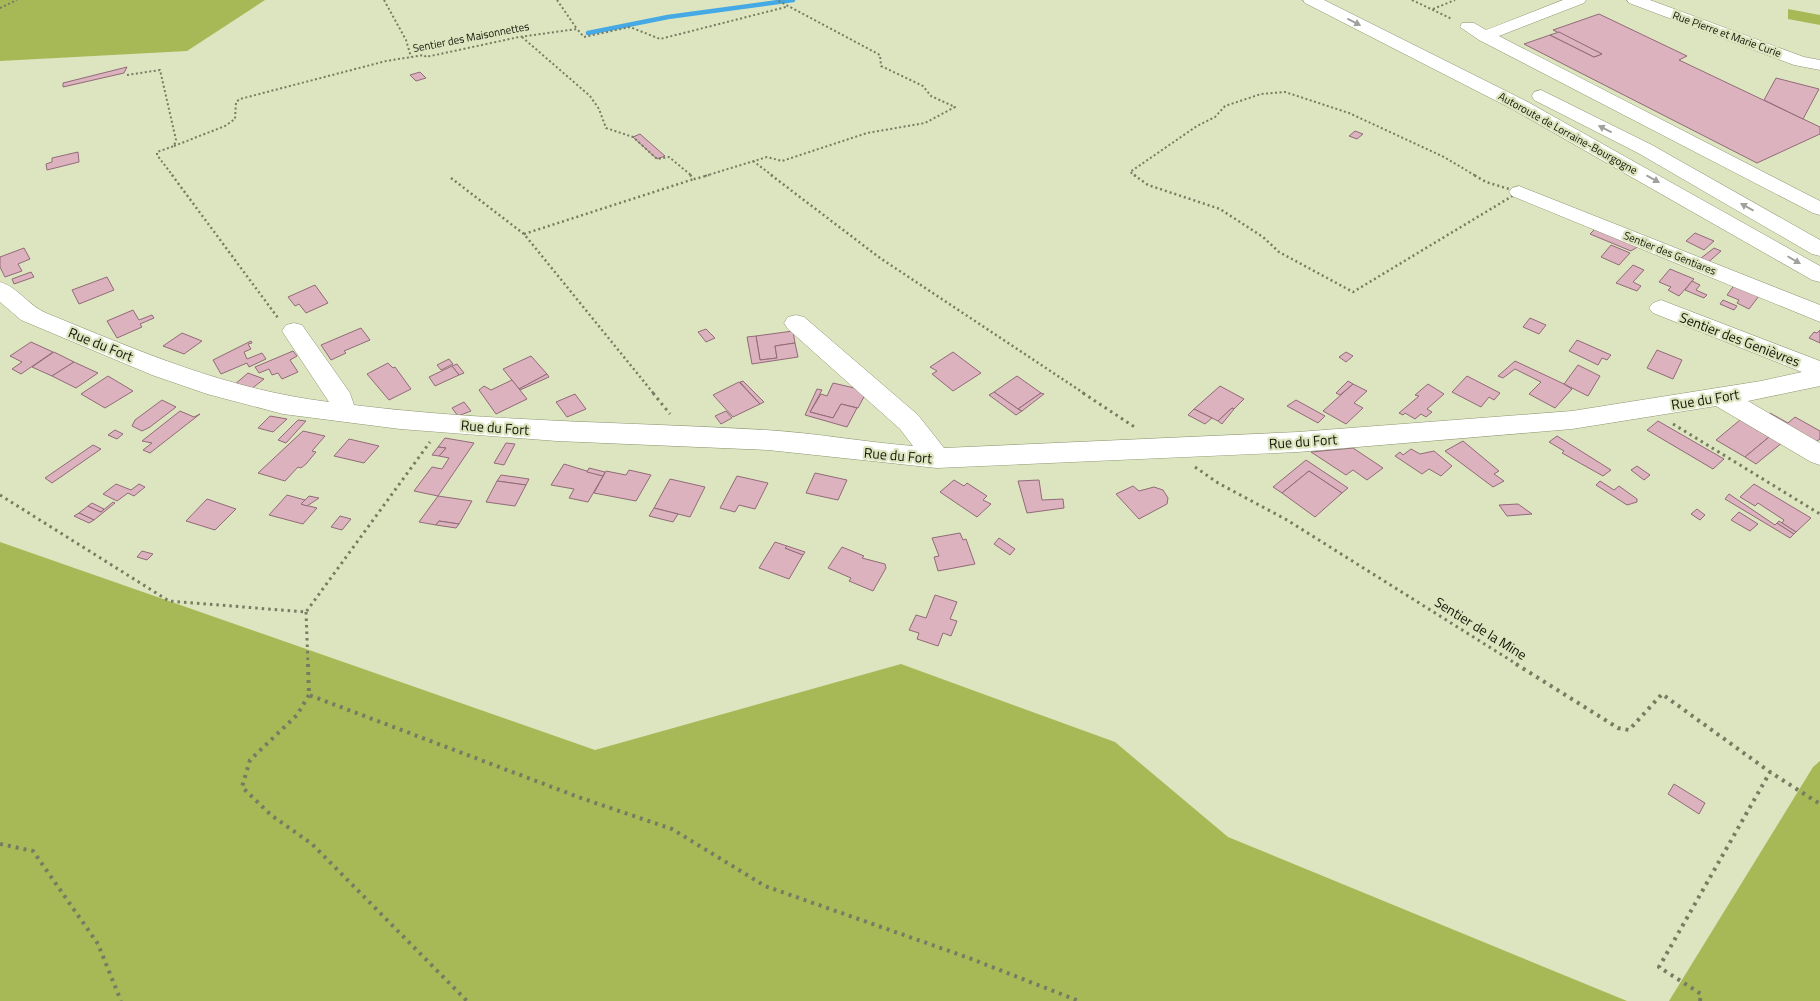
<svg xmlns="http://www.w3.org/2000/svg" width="1820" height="1001" font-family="'Titillium Web',sans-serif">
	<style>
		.green { fill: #a7b957 }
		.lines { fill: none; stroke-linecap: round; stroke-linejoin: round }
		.stream { stroke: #44a9e4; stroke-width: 4.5 }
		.building { fill: #dcb2bf; stroke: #916b77 }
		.minor-casing { stroke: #8d9571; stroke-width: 1 }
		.highway-casing { stroke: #8d9571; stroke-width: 1 }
		.path-far3 { stroke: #767c62; stroke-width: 2; stroke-dasharray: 2 2.5; stroke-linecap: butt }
		.path-far2 { stroke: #767c62; stroke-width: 2.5; stroke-dasharray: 2 3; stroke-linecap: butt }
		.path-far1 { stroke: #767c62; stroke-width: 3; stroke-dasharray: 2.5 4; stroke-linecap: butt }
		.path { stroke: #767c62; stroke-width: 4; stroke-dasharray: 3 5; stroke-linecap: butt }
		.minor { fill: #fff; fill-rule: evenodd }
		.highway { fill: #fff; fill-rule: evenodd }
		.oneway { fill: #a0a19c }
		.labels { text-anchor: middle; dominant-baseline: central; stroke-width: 4.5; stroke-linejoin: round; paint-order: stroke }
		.far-street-label { font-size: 11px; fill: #121507; stroke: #dce5bf }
		.street-label { font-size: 14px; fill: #121507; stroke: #dce5bf }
	</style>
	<rect width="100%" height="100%" fill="#dce5bf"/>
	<g class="green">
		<path d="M0 0H265L187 51 0 61Z"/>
		<path d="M1788 9 1820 15V25L1788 19Z"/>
		<path d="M0 542 595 750 901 664 1115 742 1228 837 1627 1001H0Z"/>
		<path d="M1820 761V1001H1669L1813 767Z"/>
	</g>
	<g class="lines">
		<path class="stream" d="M588 33 668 17 793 0"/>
	</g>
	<g class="building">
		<path d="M1599 14 1687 56 1679 60 1820 127V134L1757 163 1524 44 1550 35 1594 57 1602 54 1553 30Z"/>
		<path d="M1559 32 1602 54 1594 57 1550 35Z"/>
		<path d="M127 67 124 73 63 87V83Z"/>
		<path d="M420 72 426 78 416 81 410 75Z"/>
		<path d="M1776 78 1819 89 1803 119 1764 100Z"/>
		<path d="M1355 131 1363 134 1357 139 1349 136Z"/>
		<path d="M640 134 665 156 657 159 633 137Z"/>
		<path d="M78 152 79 162 47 170 46 164 52 162V158Z"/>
		<path d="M1596 228 1639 246 1631 251 1590 234Z"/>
		<path d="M1695 233 1714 241 1704 250 1686 241Z"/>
		<path d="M1611 245 1630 253 1619 265 1601 257Z"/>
		<path d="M24 248 30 259 18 264 22 271 5 277 0 267V257Z"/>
		<path d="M1714 248 1721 251 1704 266 1696 262Z"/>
		<path d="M1633 265 1644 270 1633 282 1641 286 1637 291 1616 283Z"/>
		<path d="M1670 269 1694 279 1679 296 1668 290 1671 287 1659 282Z"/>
		<path d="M31 272 34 277 14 284 12 279Z"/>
		<path d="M107 277 114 290 79 304 72 290Z"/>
		<path d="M1692 281 1700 285 1696 290 1707 295 1704 298 1685 290Z"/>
		<path d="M1735 284 1762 292 1749 309 1737 303 1739 300 1727 295Z"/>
		<path d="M315 285 328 303 306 313 299 304 295 306 288 297Z"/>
		<path d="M1723 300 1737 306 1734 310 1720 304Z"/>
		<path d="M133 310 139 320 152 315 154 318 140 324 142 327 117 338 107 321Z"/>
		<path d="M1530 318 1546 325 1539 334 1523 327Z"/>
		<path d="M361 328 370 340 344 351 346 353 331 360 321 345Z"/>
		<path d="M706 329 715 338 706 342 698 332Z"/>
		<path d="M1820 330V343L1809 338 1814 332 1817 333Z"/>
		<path d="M793 331 795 343 775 346 777 358 760 360 756 336Z"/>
		<path d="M182 333 202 341 184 354 163 346Z"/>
		<path d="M756 336 760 360 777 358 775 346 795 343 798 357 752 364 747 337Z"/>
		<path d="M1577 340 1611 355 1607 360 1602 358 1598 365 1569 351Z"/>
		<path d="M251 341 252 343 248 344 251 349 244 352 247 359 262 353 266 359 249 367 247 363 221 374 213 360Z"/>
		<path d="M31 342 53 352 21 374 12 369 22 362 10 356Z"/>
		<path d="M1657 350 1682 360 1673 379 1647 368Z"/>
		<path d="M293 351 297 356 290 360 298 372 282 379 278 373 272 375 269 369 259 373 255 367Z"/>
		<path d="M54 352 74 362 52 376 32 367Z"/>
		<path d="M953 352 981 373 953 391 932 374 937 371 930 367Z"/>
		<path d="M1346 352 1353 356 1346 362 1339 357Z"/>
		<path d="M531 356 547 374 519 389 503 369Z"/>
		<path d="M449 359 453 364 441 370 437 365Z"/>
		<path d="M1515 361 1564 384 1572 389 1555 408 1529 394 1541 382 1515 369 1503 378 1498 376Z"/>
		<path d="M74 362 98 373 76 388 52 376Z"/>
		<path d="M388 363 393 368 395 367 411 389 389 400 367 374Z"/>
		<path d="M457 364 464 373 459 375 452 366Z"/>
		<path d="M1578 365 1600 376 1588 396 1564 384Z"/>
		<path d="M452 366 459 375 435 386 429 377Z"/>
		<path d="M248 373 264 379 250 390 234 385Z"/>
		<path d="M547 374 549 377 520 390 519 389Z"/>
		<path d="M108 376 133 391 105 408 81 394Z"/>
		<path d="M1017 376 1041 393 1018 409 994 392Z"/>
		<path d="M1467 376 1500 393 1494 400 1489 397 1481 407 1452 392Z"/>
		<path d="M512 380 527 399 496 414 479 390 484 386 491 390Z"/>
		<path d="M743 381 764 402 760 404 740 382Z"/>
		<path d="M1348 381 1353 384 1340 395 1336 393Z"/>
		<path d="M739 382 760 404 733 417 713 395Z"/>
		<path d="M833 383 867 391 858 408 841 404 833 418 810 412 821 394 827 396Z"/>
		<path d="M1353 384 1367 391 1354 403 1363 408 1346 424 1323 411Z"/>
		<path d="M1428 384 1444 394 1427 409 1432 412 1426 417 1421 414 1415 419 1405 413 1403 415 1399 413 1419 396 1415 395Z"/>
		<path d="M1220 386 1244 399 1234 409 1232 408 1218 421 1194 409Z"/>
		<path d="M817 389 822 390 810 412 833 418 841 404 857 408 847 427 805 415Z"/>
		<path d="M994 392 1018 409 1022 411 1016 415 989 395Z"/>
		<path d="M1041 393 1044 394 1022 411 1018 409Z"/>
		<path d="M575 394 586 409 567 417 556 402Z"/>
		<path d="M162 400 176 407 150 427 142 431 132 426 135 420Z"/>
		<path d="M1296 400 1325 416 1318 423 1287 406Z"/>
		<path d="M464 402 471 411 458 416 452 408Z"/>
		<path d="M1232 408 1234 409 1222 424 1218 421Z"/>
		<path d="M1194 409 1212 418 1205 424 1188 415Z"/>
		<path d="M180 411 194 417 200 414 150 453 143 450 152 443 142 441Z"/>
		<path d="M726 411 732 418 721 424 715 416Z"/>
		<path d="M1770 413 1788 423 1795 417 1820 431V439L1811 445 1764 419Z"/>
		<path d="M270 416 287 419 273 432 258 428Z"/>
		<path d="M298 420 306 421 286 443 278 440Z"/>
		<path d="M1740 420 1769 437 1745 457 1716 440Z"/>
		<path d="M1658 421 1724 459 1713 469 1647 430Z"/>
		<path d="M115 430 123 434 117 439 108 435Z"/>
		<path d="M303 431 325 436 312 451 316 452 306 464 301 468 298 467 285 481 258 473Z"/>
		<path d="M1557 436 1611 470 1603 476 1562 453 1564 451 1549 442Z"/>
		<path d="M1769 437 1783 442 1756 464 1745 457Z"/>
		<path d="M445 438 474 443 438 496 414 491 432 467 442 469 449 458 439 456 446 448 438 447Z"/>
		<path d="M349 439 379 446 364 463 334 456Z"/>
		<path d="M1463 441 1499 471 1494 474 1504 481 1493 487 1445 451Z"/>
		<path d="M506 443 515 444 504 465 494 463Z"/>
		<path d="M93 445 101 449 52 483 45 478Z"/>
		<path d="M438 447 446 448 439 456 432 455Z"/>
		<path d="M1353 448 1383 468 1367 480 1353 470 1346 475 1311 452Z"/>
		<path d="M1411 449 1420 454 1434 451 1452 466 1441 476 1429 469 1422 474 1395 456 1400 452 1403 455Z"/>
		<path d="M1306 460 1348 488 1342 493 1309 471 1282 493 1273 487Z"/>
		<path d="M564 464 603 476 588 502 569 498 574 489 551 485Z"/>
		<path d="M1637 466 1650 475 1644 480 1631 470Z"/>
		<path d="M589 468 605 472 603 476 587 472Z"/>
		<path d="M629 470 651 475 636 501 594 493 606 471 626 475Z"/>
		<path d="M1309 471 1342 493 1315 517 1282 493Z"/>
		<path d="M815 473 847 480 838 500 806 493Z"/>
		<path d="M501 475 529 479 526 485 497 481Z"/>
		<path d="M737 476 768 483 755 509 739 505 735 512 720 508Z"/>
		<path d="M670 479 705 487 690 517 654 508Z"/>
		<path d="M954 480 964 486 967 483 987 496 983 500 991 504 977 517 940 492Z"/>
		<path d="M1039 480 1042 500 1063 499 1064 508 1027 513 1018 481Z"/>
		<path d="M497 481 526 485 515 506 486 502Z"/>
		<path d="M1600 481 1614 490 1619 486 1637 499V502L1627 505 1596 485Z"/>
		<path d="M116 484 131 490 139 484 145 487 134 496 128 493 117 501 103 494Z"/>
		<path d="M1754 484 1811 518 1796 532 1782 523 1784 520 1758 503 1755 506 1740 497Z"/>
		<path d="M1133 486 1139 491 1154 487 1163 490 1168 498 1167 504 1139 519 1116 494Z"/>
		<path d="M1729 494 1775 525 1777 523 1794 534 1790 538 1725 499Z"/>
		<path d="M287 495 305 500 301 504 317 508 303 524 269 515Z"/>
		<path d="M309 496 319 498 307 506 301 504Z"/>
		<path d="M438 496 472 501 459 524 439 521 436 525 419 522Z"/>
		<path d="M207 499 236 509 215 530 186 521Z"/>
		<path d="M113 502 115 503 94 520 79 513 88 506 101 512Z"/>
		<path d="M92 503 104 509 101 512 88 506Z"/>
		<path d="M1518 504 1532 514 1507 516 1499 505Z"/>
		<path d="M654 508 678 514 673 522 649 516Z"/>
		<path d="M1697 509 1705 515 1700 520 1691 514Z"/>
		<path d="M1739 512 1758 524 1750 531 1731 520Z"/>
		<path d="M79 513 94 520 89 523 74 516Z"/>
		<path d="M340 516 351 519 342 530 331 527Z"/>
		<path d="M439 521 459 524 456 528 436 525Z"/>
		<path d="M1779 521 1782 523 1796 532 1794 534 1777 523Z"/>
		<path d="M960 533 963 540 966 539 975 564 938 571 934 557 939 556 932 538Z"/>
		<path d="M999 538 1015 549 1010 555 994 544Z"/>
		<path d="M775 542 787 546 785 548 803 555 789 579 759 568Z"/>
		<path d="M787 546 805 552 803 555 785 548Z"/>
		<path d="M842 547 864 556 862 558 885 564 886 568 873 591 849 581 851 578 828 568Z"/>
		<path d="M142 551 153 554 147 560 137 557Z"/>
		<path d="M935 595 957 602 950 619 957 621 951 636 943 633 938 646 917 639 919 633 909 630 916 615 926 618Z"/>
		<path d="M1674 784 1705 803 1699 814 1668 794Z"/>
	</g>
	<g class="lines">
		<defs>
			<g id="minor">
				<path d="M1563 0H1586L1584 3 1499 36 1820 201V215L1813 213 1479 40 1460 27 1462 23H1474L1486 30Z"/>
				<path d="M1627 0H1650L1804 57 1820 60V70L1794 65 1629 3Z"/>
				<path d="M1519 186 1820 305V322L1512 196 1509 192 1512 188Z"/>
				<path d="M0 282C18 287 29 306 46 313 142 352 225 389 329 402L282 331 286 325 294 323 302 325 350 393 354 405C491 422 629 422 766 430 815 433 864 442 913 446L900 429 788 329 784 323 788 317 796 315 804 317 918 415 944 448 1298 432 1572 411 1761 381 1802 372 1653 313 1649 308 1653 303 1661 300 1820 361V386L1748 401 1820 443V465L1811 462 1716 406 1572 429 1298 452 937 468 768 450 557 441 400 429 283 414 207 394 152 375 21 320 0 302Z"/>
			</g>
			<g id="highway">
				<path d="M1303 0H1324L1526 101 1820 266V282L1812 280 1512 109 1305 3Z"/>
				<path d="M1541 90 1652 145 1820 240V256L1812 254 1638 153 1534 100 1532 96 1534 92Z"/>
			</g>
		</defs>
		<use href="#minor" class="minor-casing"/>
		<use href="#highway" class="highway-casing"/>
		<g class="path-far3">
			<path d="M384 0 406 40 411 57"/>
			<path d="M557 0 577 29"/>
			<path d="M1412 0 1452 19"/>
			<path d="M0 8 17 0"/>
			<path d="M1433 9 1455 0"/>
			<path d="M522 37 590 96 599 109 606 128 633 137 657 159 669 157 692 176"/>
			<path d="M127 75 160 70 176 140 174 146 157 152V155L173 176"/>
			<path d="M174 146 225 126 235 119 236 102 240 99 386 61 424 55 426 57 519 37 577 29 584 37 630 27 660 39 786 7"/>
			<path d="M753 161 773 176"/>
			<path d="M705 176 767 157 782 161 867 133 925 123 955 107 931 96 923 86 881 66 880 55 777 0"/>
			<path d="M1136 176 1130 172 1197 126 1215 117 1225 106 1261 94 1285 92 1349 113 1444 157 1476 176"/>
		</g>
		<g class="path-far2">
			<path d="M172 175 278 318"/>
			<path d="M690 175 695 179 709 175"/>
			<path d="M771 175 880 258 1085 394"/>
			<path d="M1134 175 1148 185 1220 209 1263 237 1279 252 1353 292 1519 192 1486 182 1474 175"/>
			<path d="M451 178 524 234 654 394"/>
			<path d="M524 234 694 179"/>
		</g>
		<g class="path-far1">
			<path d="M653 393 670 414"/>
			<path d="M1083 393 1136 428"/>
			<path d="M1673 424 1820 514"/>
			<path d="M1195 467 1218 483 1287 520 1518 665"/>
			<path d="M0 495 169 601 306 612 430 442"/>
			<path d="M306 612 308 665"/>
		</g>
		<g class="path">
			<path d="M308 664 309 695 581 798 672 829 765 886 969 958 1079 1001"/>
			<path d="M1516 664 1618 728 1629 730 1662 694 1770 772 1820 804"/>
			<path d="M309 695 297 715 250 760 242 787 271 815 312 844 467 1001"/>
			<path d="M0 844 33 851 98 944 121 1001"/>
			<path d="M1700 1001 1701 994 1659 967 1770 772"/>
		</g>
		<use href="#minor" class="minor"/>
		<use href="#highway" class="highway"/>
	</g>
	<defs><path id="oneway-solid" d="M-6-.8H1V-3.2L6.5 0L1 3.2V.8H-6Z" transform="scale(1.25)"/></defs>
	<g class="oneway">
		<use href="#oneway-solid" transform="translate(1354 22) rotate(27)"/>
		<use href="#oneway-solid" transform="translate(1605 129) rotate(-153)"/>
		<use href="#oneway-solid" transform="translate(1653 179) rotate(29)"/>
		<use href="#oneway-solid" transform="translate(1747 207) rotate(-151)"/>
		<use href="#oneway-solid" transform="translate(1794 260) rotate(30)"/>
	</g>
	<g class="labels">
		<g class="far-street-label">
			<text transform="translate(1727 34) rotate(20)">Rue Pierre et Marie Curie</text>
			<text transform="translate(471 37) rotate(-11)">Sentier des Maisonnettes</text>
			<text transform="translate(1568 133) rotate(29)">Autoroute de Lorraine-Bourgogne</text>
			<text transform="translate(1670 253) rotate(22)">Sentier des Gentiares</text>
		</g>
		<g class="street-label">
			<text transform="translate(1740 339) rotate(21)">Sentier des Genièvres</text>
			<text transform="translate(101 344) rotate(22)">Rue du Fort</text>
			<text transform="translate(1705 399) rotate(-9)">Rue du Fort</text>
			<text transform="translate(495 427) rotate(4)">Rue du Fort</text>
			<text transform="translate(1303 441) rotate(-4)">Rue du Fort</text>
			<text transform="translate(898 455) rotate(5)">Rue du Fort</text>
			<text transform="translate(1481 628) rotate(32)">Sentier de la Mine</text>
		</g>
	</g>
</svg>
